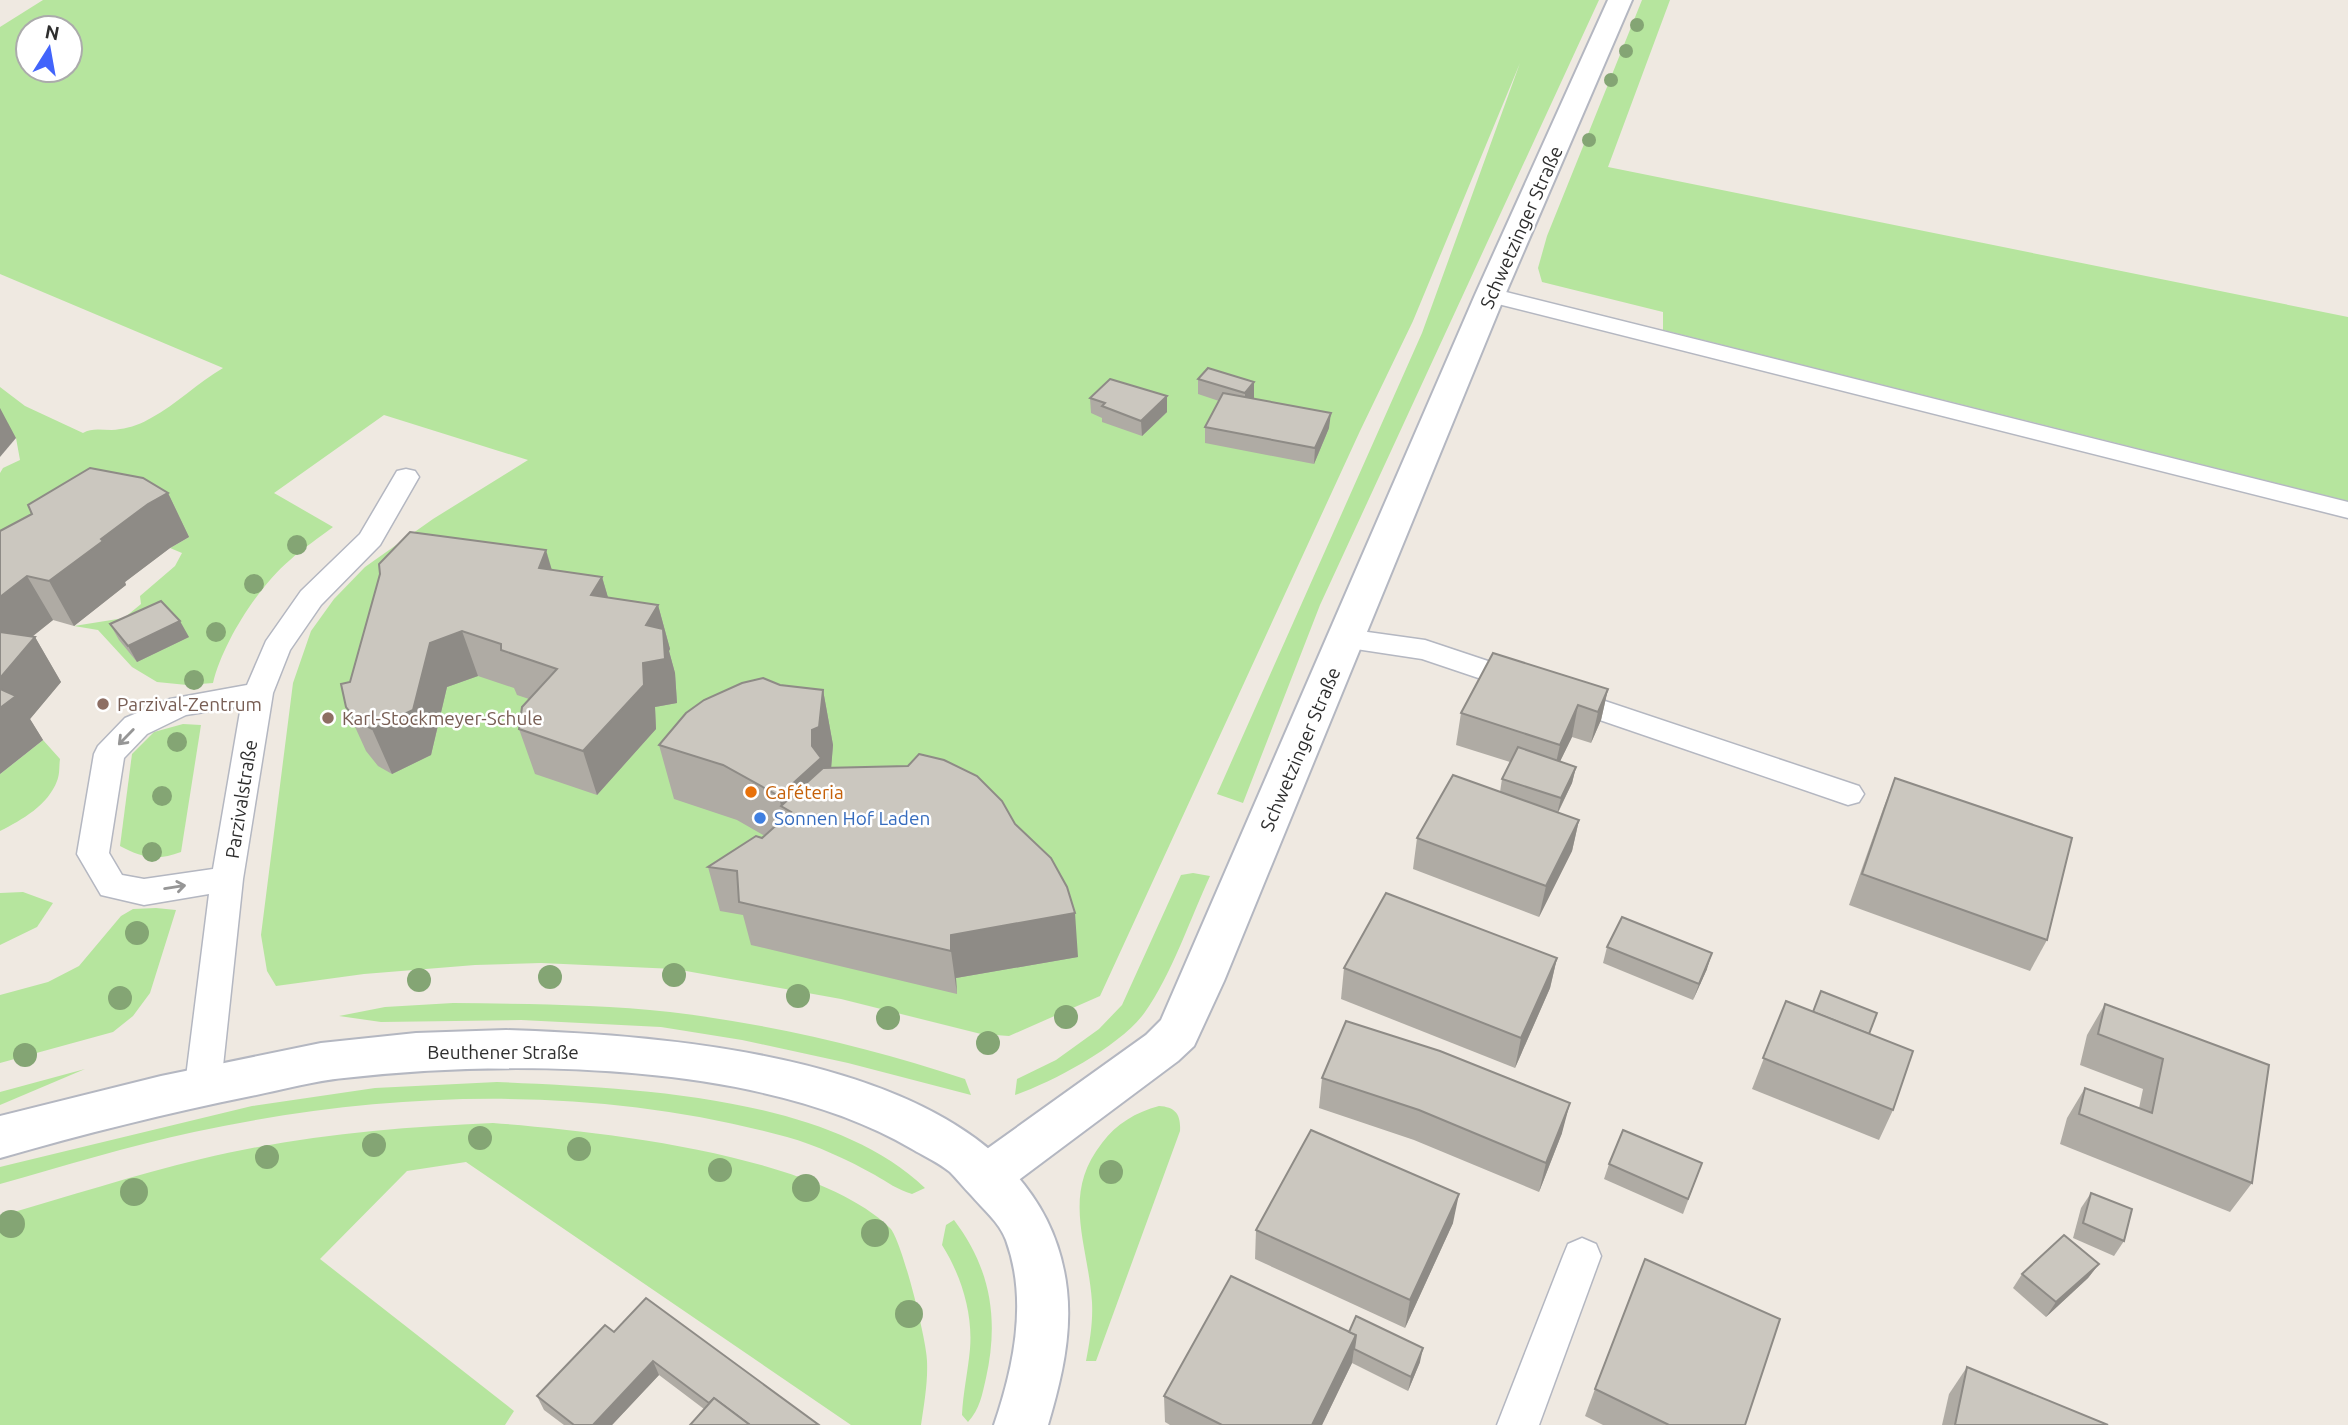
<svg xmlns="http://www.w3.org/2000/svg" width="2348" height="1425" font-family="Ubuntu,sans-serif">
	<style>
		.green { fill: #b6e59e; fill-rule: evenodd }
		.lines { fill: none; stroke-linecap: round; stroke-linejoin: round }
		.lane-casing { stroke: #b4b7c1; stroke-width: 3 }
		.street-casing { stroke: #b4b7c1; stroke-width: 4 }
		.secondary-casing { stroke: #b4b7c1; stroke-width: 4 }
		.lane { fill: #fff; fill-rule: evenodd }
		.street { fill: #fff; fill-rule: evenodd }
		.secondary { fill: #fff; fill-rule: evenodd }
		.tree { fill: #84a574 }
		.wall { fill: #afaba4 }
		.shaded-wall { fill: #8e8b86 }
		.building { fill: #cbc7bf; stroke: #8e8b86; stroke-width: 2 }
		.oneway { stroke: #969696 }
		.education-dot { fill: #8d6e63; stroke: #fff; stroke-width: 2.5 }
		.food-dot { fill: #e8710a; stroke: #fff; stroke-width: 2.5 }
		.shop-dot { fill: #3f7fe0; stroke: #fff; stroke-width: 2.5 }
		.labels { text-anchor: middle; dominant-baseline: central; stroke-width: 5; stroke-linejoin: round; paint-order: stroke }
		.street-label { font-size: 19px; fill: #2e2e2e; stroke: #fff }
		.education-label { font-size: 19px; fill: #785e54; stroke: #fff; text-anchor: start }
		.food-label { font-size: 19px; fill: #c56008; stroke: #fff; text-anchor: start }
		.shop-label { font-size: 19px; fill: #366cbe; stroke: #fff; text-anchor: start }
	</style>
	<rect width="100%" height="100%" fill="#efe9e1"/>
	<g class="green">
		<path d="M43 0H1599L1320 605 1243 803 1217 794 1422 333 1520 63 1413 321 1360 431 1100 996 1009 1036 981 1034 841 999 675 969 541 963 475 965 364 974 276 986 267 971 261 935 293 683 311 631 334 599 365 567 433 519 528 460 384 415 274 493 333 527C319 538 303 548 290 560 258 587 223 642 213 683L187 685 157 682 132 667 98 630 74 626 124 618 141 604 140 596 175 566 182 553 170 548 189 537 0 590V473L3 468 20 460 16 438 0 436V387L25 406 83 433C94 426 108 432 120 429 130 428 143 423 151 418 177 404 197 383 223 368L0 274V27ZM28 28H70V70H28Z"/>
		<path d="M1642 0H1670L1608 167 2348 317V501L1663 330V312L1542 282 1538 268 1547 236Z"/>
		<path d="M183 724 201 725 181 852C157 861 142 858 120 846L132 754 154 732Z"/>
		<path d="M43 740 60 759C59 765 60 774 57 781 48 805 22 820 0 831V774Z"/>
		<path d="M1193 873 1210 876C1191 917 1171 976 1145 1012 1122 1045 1053 1082 1015 1095L1017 1079 1056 1060 1099 1029 1122 1005 1181 875Z"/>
		<path d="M23 892 53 903 37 927 0 945V893Z"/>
		<path d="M156 908 176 910 150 993 133 1016 113 1032 0 1063V995L48 982 79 966 121 916 133 909Z"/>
		<path d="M453 1003C525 1004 598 1004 670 1012 770 1024 869 1047 965 1079L971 1095 848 1063 742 1040 661 1027 521 1020 381 1022 339 1016 385 1007Z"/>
		<path d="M85 1069 0 1105V1092Z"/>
		<path d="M497 1082C627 1088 826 1094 925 1188L912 1194C898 1190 887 1182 875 1175 848 1160 816 1145 787 1137 594 1084 389 1090 194 1132 129 1146 64 1166 0 1184V1167L8 1165 252 1106 375 1088Z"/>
		<path d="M1159 1106C1176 1107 1181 1115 1180 1131L1096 1361H1086C1090 1341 1093 1322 1092 1302 1088 1243 1061 1195 1102 1143 1116 1124 1136 1112 1159 1106Z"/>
		<path d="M493 1123C597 1131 815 1154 890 1228 902 1240 927 1342 927 1361 928 1382 924 1405 921 1425H851L466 1162 407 1171 320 1259 514 1411 505 1425H0V1216C67 1197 134 1175 201 1159 296 1136 395 1127 493 1123Z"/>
		<path d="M954 1220C991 1269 999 1319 986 1378 982 1395 980 1409 968 1422L962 1415C963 1393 968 1371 970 1349 973 1313 961 1275 942 1245L946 1225Z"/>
	</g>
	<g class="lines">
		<defs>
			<g id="lane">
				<path d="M1490 288 2348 502V518L1482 300 1478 295 1482 290Z"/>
				<path d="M406 469 415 471 419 477 380 545 321 605 290 650 273 693 243 879 221 1085 216 1096 203 1100 190 1096 185 1085 209 894 144 905 101 895 77 854 94 754 98 746 125 718 170 699 247 685 266 641 301 591 360 534 397 471ZM241 706 213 869 144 879 122 875 109 853 124 758 147 734 186 715Z"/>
				<path d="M1346 629 1425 640 1533 676 1538 683 1533 690 1523 693 1422 659 1336 646 1332 639 1336 632Z"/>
				<path d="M1566 688 1859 786 1864 794 1859 802 1848 805 1556 705 1551 698 1556 691Z"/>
				<path d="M1582 1238 1596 1244 1601 1256 1539 1425H1497L1563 1256 1568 1244Z"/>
			</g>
			<path id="street" d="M1608 0H1632L1505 295 1224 981 1194 1046 1178 1061 1004 1191 987 1197 970 1191 963 1176 970 1161 1146 1035 1161 1020 1475 295Z"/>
			<path id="secondary" d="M506 1030C682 1036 1042 1059 1067 1290 1072 1336 1061 1381 1048 1425H994C1014 1366 1028 1300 1006 1240 999 1222 983 1209 971 1195 964 1188 957 1179 950 1172 939 1163 924 1156 912 1149 763 1061 513 1059 344 1078 313 1081 282 1090 251 1096 167 1113 83 1134 0 1158V1116L161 1076 321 1043 416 1033Z"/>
		</defs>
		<use href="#lane" class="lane-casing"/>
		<use href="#street" class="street-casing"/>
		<use href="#secondary" class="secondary-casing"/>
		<use href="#lane" class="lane"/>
		<use href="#street" class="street"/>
		<use href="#secondary" class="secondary"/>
	</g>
	<g class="tree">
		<circle cx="1637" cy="25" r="7"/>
		<circle cx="1626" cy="51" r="7"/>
		<circle cx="1611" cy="80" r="7"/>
		<circle cx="1589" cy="140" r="7"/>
		<circle cx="297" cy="545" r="10"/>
		<circle cx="254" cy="584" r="10"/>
		<circle cx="216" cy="632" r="10"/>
		<circle cx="194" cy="680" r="10"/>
		<circle cx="177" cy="742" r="10"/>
		<circle cx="162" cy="796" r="10"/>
		<circle cx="152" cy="852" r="10"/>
		<circle cx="137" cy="933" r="12"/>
		<circle cx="674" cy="975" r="12"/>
		<circle cx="550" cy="977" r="12"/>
		<circle cx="419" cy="980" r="12"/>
		<circle cx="798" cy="996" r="12"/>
		<circle cx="120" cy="998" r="12"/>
		<circle cx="1066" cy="1017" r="12"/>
		<circle cx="888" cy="1018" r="12"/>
		<circle cx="988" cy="1043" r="12"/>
		<circle cx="25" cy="1055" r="12"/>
		<circle cx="480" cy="1138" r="12"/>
		<circle cx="374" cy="1145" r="12"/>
		<circle cx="579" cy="1149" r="12"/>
		<circle cx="267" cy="1157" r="12"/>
		<circle cx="720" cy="1170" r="12"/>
		<circle cx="1111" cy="1172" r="12"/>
		<circle cx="806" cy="1188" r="14"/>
		<circle cx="134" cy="1192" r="14"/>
		<circle cx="11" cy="1224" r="14"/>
		<circle cx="875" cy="1233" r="14"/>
		<circle cx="909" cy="1314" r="14"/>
	</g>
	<g class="wall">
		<path d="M1198 379 1254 382 1253 398 1329 428 1314 464 1205 443V427L1219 401 1198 394Z"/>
		<path d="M1090 398 1167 412 1142 436 1102 422V418L1091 413Z"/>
		<path d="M168 493 189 537 170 548 125 582 126 585 74 626 53 620 32 637H35L61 682 30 719 43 740 0 774V531Z"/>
		<path d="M552 570 602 577 608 598 658 605 670 649 669 651 675 673 677 703 655 707 656 729 597 795 535 774 519 729 529 699 517 695 514 688 478 676 447 687 431 755 392 774 378 766 366 751 346 707 350 682Z"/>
		<path d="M110 624 189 637 137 662 119 640Z"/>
		<path d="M780 685 823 690 833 745 831 768 1078 957 956 978 957 994 751 945 743 915 720 911 708 867 762 838 765 836 737 820 674 799 659 745Z"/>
		<path d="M1608 689 1601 720 1591 743 1572 737 1560 761 1576 767 1572 783 1558 813 1579 820 1572 851 1539 917 1413 869 1417 838 1500 792 1502 779 1510 762 1456 745 1461 713Z"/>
		<path d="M1895 778 2047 940 2030 971 1849 905 1883 809Z"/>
		<path d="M1607 947 1707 969 1693 1000 1603 963Z"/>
		<path d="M1557 958 1550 988 1515 1068 1341 999 1344 968Z"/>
		<path d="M1786 1001 1869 1034 1893 1110 1879 1140 1752 1089Z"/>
		<path d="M2105 1004 2269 1065 2252 1183 2230 1212 2060 1144 2067 1118 2085 1088 2139 1108 2143 1089 2080 1065 2087 1035Z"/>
		<path d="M1322 1078 1562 1133 1539 1192 1414 1140 1319 1108Z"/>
		<path d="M1702 1163 1683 1214 1604 1179 1609 1164Z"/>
		<path d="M2091 1193 2124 1241 2114 1256 2073 1238 2081 1208Z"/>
		<path d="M1453 1223 1405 1328 1255 1259 1256 1230Z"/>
		<path d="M2099 1264 2088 1278 2046 1317 2013 1288 2022 1274Z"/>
		<path d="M614 1332 819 1425 704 1409 659 1375 612 1425H564L544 1410 537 1396Z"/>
		<path d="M1349 1332 1420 1362 1408 1391 1352 1363 1322 1425H1170L1165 1422 1164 1396Z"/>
		<path d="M1967 1367 2108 1425H1942L1949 1394Z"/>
		<path d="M1595 1389 1745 1425H1603L1585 1416Z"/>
	</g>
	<g class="shaded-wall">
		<path d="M1254 382V398L1245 408V393Z"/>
		<path d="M1167 396V412L1142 436 1141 421Z"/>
		<path d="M0 408 16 438 0 457Z"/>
		<path d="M1331 413 1329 428 1314 464 1315 448Z"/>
		<path d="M168 493 189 537 170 548 125 582 126 585 74 626 49 581 101 539 148 504Z"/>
		<path d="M546 550 559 594 539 568Z"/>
		<path d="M27 576 53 620 10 654 35 637 61 682 30 719 43 740 0 774V597Z"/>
		<path d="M602 577 615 621 591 595Z"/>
		<path d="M658 605 670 649 669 651 675 673 677 703 655 707 656 729 597 795 583 751 643 663 646 625Z"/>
		<path d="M180 621 189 637 137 662 128 646Z"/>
		<path d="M462 631 478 676 447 687 431 755 392 774 372 729 430 643Z"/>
		<path d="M1608 689 1601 720 1591 743 1598 712Z"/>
		<path d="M823 690 833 745 830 782 791 812 781 806 779 796 812 746V730Z"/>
		<path d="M1578 705 1572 737 1553 776 1560 745Z"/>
		<path d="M1576 767 1572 783 1557 814 1561 798Z"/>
		<path d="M1579 820 1572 851 1539 917 1546 886Z"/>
		<path d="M1075 913 1078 957 956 978 957 994 951 951V935Z"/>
		<path d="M1712 953 1707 969 1693 1000 1699 984Z"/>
		<path d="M1557 958 1550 988 1515 1068 1521 1038Z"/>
		<path d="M1570 1103 1562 1133 1539 1192 1546 1163Z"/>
		<path d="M1459 1194 1453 1223 1405 1328 1410 1300Z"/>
		<path d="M2099 1264 2088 1278 2046 1317 2056 1302Z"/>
		<path d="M1356 1335 1352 1363 1322 1425H1312Z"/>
		<path d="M1423 1348 1420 1362 1408 1391 1411 1377Z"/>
		<path d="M653 1361 659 1375 612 1425H593Z"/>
	</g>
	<g class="building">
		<path d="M1208 368 1254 382 1245 393 1198 379Z"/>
		<path d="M1110 379 1167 396 1141 421 1102 406 1105 403 1090 398Z"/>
		<path d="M1223 393 1331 413 1315 448 1205 427Z"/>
		<path d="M90 468 143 478 168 493 148 504 101 539 103 541 49 581 27 576 0 597V531L32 514 28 505Z"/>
		<path d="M410 532 546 550 539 568 602 577 591 595 658 605 646 625 663 629 665 659 643 663 644 685 583 751 519 729 522 707 557 669 501 650V644L462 631 430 643 413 710 372 729 358 722 346 707 341 684 350 682 380 574 379 564Z"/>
		<path d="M161 601 180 621 128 646 110 624Z"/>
		<path d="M0 632 35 637 0 678Z"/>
		<path d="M1493 653 1608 689 1598 712 1578 705 1560 745 1461 713Z"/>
		<path d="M763 678 780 685 823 690 819 727 812 730V746L821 758 779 796 723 765 659 745 686 713 704 700 742 683Z"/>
		<path d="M0 689 16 696 0 708Z"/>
		<path d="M1518 747 1576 767 1561 798 1502 779Z"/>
		<path d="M919 754 944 760 977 776 1002 801 1015 824 1051 858 1067 887 1075 913 951 935V951L739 902 737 871 708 867 756 836 762 838 791 812 781 806 823 768 908 766Z"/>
		<path d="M1453 775 1579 820 1546 886 1417 838Z"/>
		<path d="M1895 778 2072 838 2047 940 1862 874Z"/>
		<path d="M1386 893 1557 958 1521 1038 1344 968Z"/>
		<path d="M1622 917 1712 953 1699 984 1607 947Z"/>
		<path d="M1821 991 1877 1013 1869 1034 1813 1012Z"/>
		<path d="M1786 1001 1913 1051 1893 1110 1763 1058Z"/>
		<path d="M2105 1004 2269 1065 2252 1183 2079 1114 2085 1088 2152 1113 2163 1059 2098 1034Z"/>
		<path d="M1346 1021 1440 1051 1570 1103 1546 1163 1419 1110 1322 1078Z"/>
		<path d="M1311 1130 1459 1194 1410 1300 1256 1230Z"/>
		<path d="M1623 1130 1702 1163 1688 1199 1609 1164Z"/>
		<path d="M2091 1193 2132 1209 2124 1241 2083 1223Z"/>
		<path d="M2064 1235 2099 1264 2056 1302 2022 1274Z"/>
		<path d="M1645 1259 1780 1319 1745 1425H1669L1595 1389Z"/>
		<path d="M1231 1276 1356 1335 1312 1425H1222L1164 1396Z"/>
		<path d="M646 1298 819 1425H750L714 1398 709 1403 653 1361 593 1425H574L537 1396 605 1325 614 1332Z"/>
		<path d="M1356 1316 1423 1348 1411 1377 1354 1349 1356 1335 1349 1332Z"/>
		<path d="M1967 1367 2108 1425H1955Z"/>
		<path d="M714 1398 750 1425H690Z"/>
	</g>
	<defs><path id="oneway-shaft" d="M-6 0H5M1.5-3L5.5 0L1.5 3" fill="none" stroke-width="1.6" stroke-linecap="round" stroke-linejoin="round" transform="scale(1.75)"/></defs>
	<g class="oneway">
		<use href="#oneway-shaft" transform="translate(126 737) rotate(134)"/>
		<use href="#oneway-shaft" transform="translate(175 887) rotate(-9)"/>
	</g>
	<g class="education-dot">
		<circle cx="103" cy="704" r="7"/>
		<circle cx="328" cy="718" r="7"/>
	</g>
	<circle class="food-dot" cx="751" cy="792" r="7"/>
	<circle class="shop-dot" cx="760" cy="818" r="7"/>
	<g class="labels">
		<g class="street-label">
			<text transform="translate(1521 227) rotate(-66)">Schwetzinger Straße</text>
			<text transform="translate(1300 749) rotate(-67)">Schwetzinger Straße</text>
			<text transform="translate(241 799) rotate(-81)">Parzivalstraße</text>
			<text x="503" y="1052">Beuthener Straße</text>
		</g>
		<g class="education-label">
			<text x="117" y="704">Parzival-Zentrum</text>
			<text x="342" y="718">Karl-Stockmeyer-Schule</text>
		</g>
		<g class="food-label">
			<text x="765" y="792">Caféteria</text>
		</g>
		<g class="shop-label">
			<text x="774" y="818">Sonnen Hof Laden</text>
		</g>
	</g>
	<g transform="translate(49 49) rotate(11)"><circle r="33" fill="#ffffff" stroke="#ababab" stroke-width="2"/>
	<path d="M0-5L12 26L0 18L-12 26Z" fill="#4264fb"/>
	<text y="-10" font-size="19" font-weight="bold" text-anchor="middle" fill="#2e2e2e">N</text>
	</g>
</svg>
